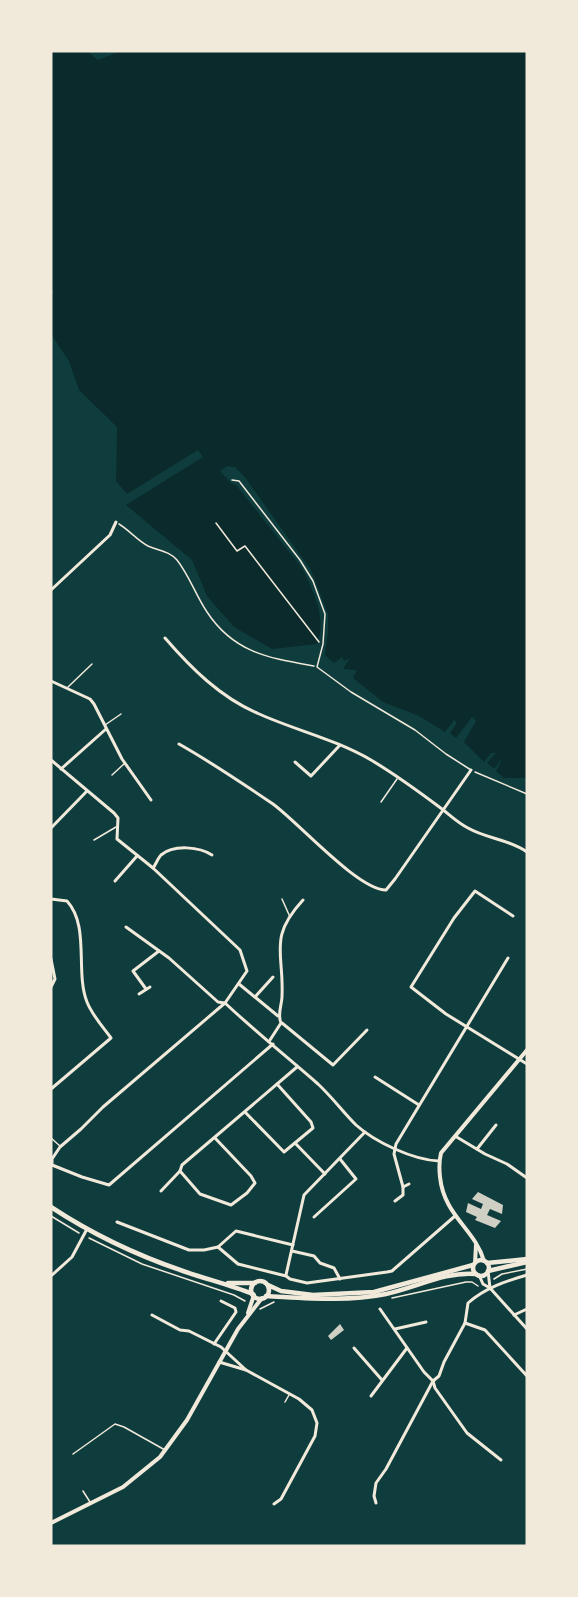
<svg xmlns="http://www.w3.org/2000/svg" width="578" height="1597" font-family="'DM Sans',sans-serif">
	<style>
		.water { fill: #0a2a2b }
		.building { fill: #cfcfc3 }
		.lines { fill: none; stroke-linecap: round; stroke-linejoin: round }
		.path { stroke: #f1e9da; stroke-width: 1.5 }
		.service { stroke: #f1e9da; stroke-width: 1.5 }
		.minor { stroke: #f1e9da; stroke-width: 3 }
		.tertiary { stroke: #f1e9da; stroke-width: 4 }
		.primary { stroke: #f1e9da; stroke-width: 4.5 }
	</style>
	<rect width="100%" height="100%" fill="#0f3d3e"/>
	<path class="water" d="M51 51H87L98 60 121 51H527V778H504L496 771 503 757 494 769 487 763 496 753H491L484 762 464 742 476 721 472 717 456 738 450 733 457 723 454 720 445 732 419 716 383 702 353 678 357 670 343 669 350 658 344 661 342 657 334 663 325 655 328 632V614L311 570 244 476 235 467 227 466 220 471 231 483 236 485 302 568C314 592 327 618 317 644L272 649 234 627 207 596 192 560 126 505 203 457 198 450 127 494 116 481 117 427 79 390 69 361 51 334V296L54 292 51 290Z"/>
	<g class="building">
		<path d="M478 1192 503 1205 502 1214 490 1209 487 1215 501 1221 495 1228 475 1220 477 1217 466 1212 468 1203 481 1209 483 1204 472 1199Z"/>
		<path d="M340 1324 344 1330 331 1340 328 1336Z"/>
	</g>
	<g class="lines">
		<g class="path">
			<path d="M216 523 237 551 245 546 319 642"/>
			<path d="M119 524C129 530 138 541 148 546 159 551 169 551 177 560 189 575 196 596 207 612 234 653 269 658 314 666"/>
			<path d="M475 772 527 794"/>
			<path d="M51 1216 79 1233"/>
			<path d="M89 1238 142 1264 234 1295 245 1301"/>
			<path d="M494 1279 502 1274 527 1269"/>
			<path d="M392 1298 466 1282H472L478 1286"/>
			<path d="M260 1309 274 1302"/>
		</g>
		<g class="service">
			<path d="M232 480 239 481 300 560 313 581 325 614 323 644 317 667 351 692 415 730 446 754 471 770"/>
			<path d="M68 687 92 664"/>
			<path d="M105 725 121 714"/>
			<path d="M112 775 125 763"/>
			<path d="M381 802 397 779"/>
			<path d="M94 840 116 827"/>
			<path d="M282 899 290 917"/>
			<path d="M51 1138 60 1146"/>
			<path d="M285 1402 289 1395"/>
			<path d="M73 1454 115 1424 124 1427 165 1450"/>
			<path d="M83 1491 90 1502"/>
		</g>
		<g class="minor">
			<path d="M51 590 110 535 116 522"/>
			<path d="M165 638C191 668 220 697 257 713 294 730 335 739 371 760 393 773 422 794 442 809 451 816 458 823 468 828 487 839 509 839 527 852"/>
			<path d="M51 681 90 699 94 704 122 759 151 800"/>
			<path d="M179 744C211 762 242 783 273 804 299 823 358 890 386 890L395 879 471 770"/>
			<path d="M51 760 114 813 118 818 117 839 153 868 240 950 247 971 225 1003 103 1107 81 1129 60 1147 52 1159V1165L82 1177 109 1185 273 1044"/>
			<path d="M295 762 311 776 340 745"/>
			<path d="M61 769 106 729"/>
			<path d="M51 828 87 791"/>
			<path d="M153 868C156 864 158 858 161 855 174 844 200 847 212 855"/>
			<path d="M115 881 137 856"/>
			<path d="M51 899 67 901C90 926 75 972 87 1002 92 1015 103 1027 111 1038L51 1089"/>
			<path d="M513 916 475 891 454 918 411 987 446 1014 527 1064"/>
			<path d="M126 927 169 958 218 1002 225 1003C255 1031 287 1057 318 1084 332 1097 343 1112 356 1125 375 1142 413 1160 439 1161"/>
			<path d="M51 959 55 979 51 987"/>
			<path d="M239 984 278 1016"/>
			<path d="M146 989 133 971 159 951"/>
			<path d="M139 994 150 987"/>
			<path d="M255 997 273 977"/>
			<path d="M282 1023 333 1065 367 1030"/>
			<path d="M270 1040 281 1023C277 1014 282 1005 282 996 284 952 268 938 303 900"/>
			<path d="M375 1077 419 1105"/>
			<path d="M245 1112 284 1152 313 1128 311 1122 277 1084"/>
			<path d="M455 1136 485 1154 507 1164 527 1178"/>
			<path d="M295 1143 325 1174"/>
			<path d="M477 1149 496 1125"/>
			<path d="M180 1171 200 1194 231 1205 247 1193 255 1183 251 1176 215 1138"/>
			<path d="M403 1187 409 1184"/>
			<path d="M161 1191 180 1171 182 1165 297 1067"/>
			<path d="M395 1201 403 1195V1187L394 1154 396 1144 508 958"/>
			<path d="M314 1217 356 1179 340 1159"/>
			<path d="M117 1222 189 1250H204L218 1247 238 1264 286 1276 290 1279 307 1283 387 1272 392 1271 455 1216"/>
			<path d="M218 1247 236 1231 293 1245"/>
			<path d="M292 1251 314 1256 320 1263 334 1268 340 1279"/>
			<path d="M488 1271 490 1288"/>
			<path d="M286 1275 304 1195 365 1132"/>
			<path d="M479 1275 483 1284 490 1288 527 1329"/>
			<path d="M51 1276 72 1257 87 1229"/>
			<path d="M380 1309 424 1372 433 1381 439 1376 444 1362 465 1323 468 1303C485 1288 506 1281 527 1275"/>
			<path d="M152 1315 180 1330 189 1331 221 1347 246 1370 299 1399 312 1410 317 1423 315 1436 281 1499 274 1504"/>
			<path d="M514 1315 527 1309"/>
			<path d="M465 1323 485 1330 527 1376"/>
			<path d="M395 1329 426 1322"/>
			<path d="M214 1344 236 1312 235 1308 221 1301"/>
			<path d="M354 1348 382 1380"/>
			<path d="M219 1362 246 1370"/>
			<path d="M433 1381 435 1388 467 1433 501 1460"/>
			<path d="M371 1396 407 1348"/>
			<path d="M376 1503 374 1496 376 1483 386 1469 433 1381"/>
		</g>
		<g class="tertiary">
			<path d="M484 1261C475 1229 444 1216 440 1177 439 1168 439 1161 441 1153L527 1050"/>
			<path d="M475 1263 476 1245"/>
			<path d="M248 1313 254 1295"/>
			<path d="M51 1523 123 1487 160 1457 187 1420 238 1329 262 1298"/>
		</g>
		<g class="primary">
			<path d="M51 1207C92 1234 136 1255 183 1271 206 1279 230 1285 253 1294"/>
			<circle cx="481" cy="1268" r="8"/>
			<path d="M487 1263 527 1259"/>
			<path d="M488 1271 527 1262"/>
			<circle cx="260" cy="1290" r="9"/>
			<path d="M228 1283H255"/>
			<path d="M268 1285 281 1291 313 1295 374 1292 473 1265"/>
			<path d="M266 1296C306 1298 346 1302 386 1294 415 1288 446 1271 476 1274"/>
		</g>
	</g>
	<rect width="578" height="1597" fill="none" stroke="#f1e9da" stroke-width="105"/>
</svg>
